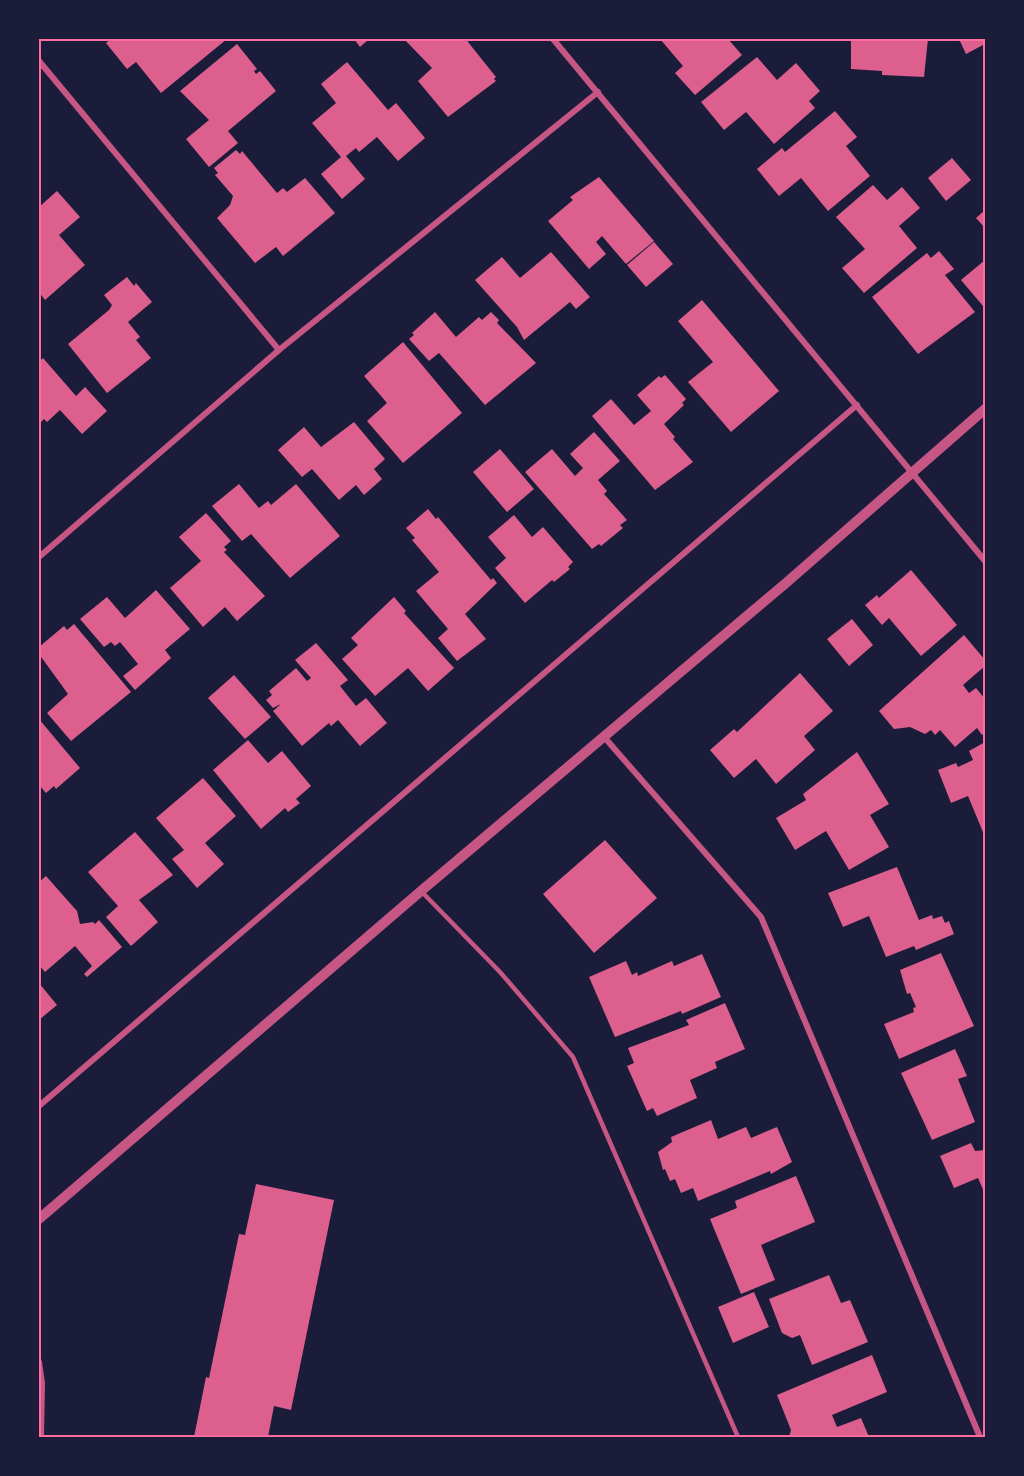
<svg xmlns="http://www.w3.org/2000/svg" width="1024" height="1476" font-family="'Zilla Slab',serif">
	<style>
		.building { fill: #dd5f8e }
		.lines { fill: none; stroke-linecap: round; stroke-linejoin: round }
		.service { stroke: #c65784; stroke-width: 4.5 }
		.minor { stroke: #c65784; stroke-width: 6 }
		.tertiary { stroke: #c65784; stroke-width: 10 }
		.neatline { fill: none; stroke: #ff6b9d; stroke-width: 2 }
	</style>
	<rect width="100%" height="100%" fill="#1b1b3a"/>
	<g class="building">
		<path d="M111 39H227L161 93 136 62 127 69 106 43Z"/>
		<path d="M354 39H369L360 47Z"/>
		<path d="M404 39H468V42L496 77 494 79 496 81 448 117 418 81 432 68Z"/>
		<path d="M660 39H728L742 55 695 95 675 73 683 66Z"/>
		<path d="M851 39H928L924 77 882 75V71L851 69Z"/>
		<path d="M959 39H985V48L983 45 966 54Z"/>
		<path d="M237 44 257 69 254 71 256 74 260 71 276 91 228 131 238 143 209 167 186 139 209 120 180 91Z"/>
		<path d="M757 57 777 80 796 63 820 91 809 101 815 108 774 144 746 112 724 130 701 102Z"/>
		<path d="M347 62 388 110 396 103 425 138 398 161 377 137 359 152 356 148 346 156 365 179 342 199 321 174 341 157 312 123 336 103 321 84Z"/>
		<path d="M835 111 857 137 846 146 870 176 828 211 801 178 779 196 757 169 782 148 785 152Z"/>
		<path d="M236 150 240 154 242 151 277 193 283 188 287 192 305 178 335 213 283 256 276 247 255 263 217 218 230 205 233 196 215 175 218 173 214 168Z"/>
		<path d="M952 158 971 180 946 201 928 178Z"/>
		<path d="M599 177 654 241 626 264 602 236 596 242 606 254 589 269 548 221 573 200 570 197Z"/>
		<path d="M873 185 887 200 902 187 920 208 899 226 917 248 864 293 842 268 865 249 836 217Z"/>
		<path d="M57 191 80 217 59 235 85 265 45 300 39 292V207Z"/>
		<path d="M985 210V228L976 218Z"/>
		<path d="M654 242 673 264 646 287 627 265Z"/>
		<path d="M939 251 954 269 945 275 975 312 918 354 872 297 927 253 931 258Z"/>
		<path d="M551 252 590 297 576 309 570 302 524 340 517 327 475 280 502 257 520 278Z"/>
		<path d="M985 260V304L983 306 961 280Z"/>
		<path d="M127 277 134 286 136 283 152 302 128 322 140 337 136 340 151 358 107 393 68 344 109 310 112 305 104 295Z"/>
		<path d="M702 300 779 391 731 432 688 382 713 362 678 321Z"/>
		<path d="M435 312 456 337 479 317 482 320 491 312 499 320 497 323 536 363 485 405 439 353 429 361 409 339 414 335 412 333Z"/>
		<path d="M403 342 462 413 403 463 367 421 387 403 364 376Z"/>
		<path d="M43 358 76 396 85 387 107 411 82 434 60 410 47 422 44 419 39 424V362Z"/>
		<path d="M665 375 686 399 682 403 684 405 664 424 675 437 673 439 693 462 655 490 592 416 611 399 634 425 651 411 637 395 659 376 661 378Z"/>
		<path d="M354 422 385 459 374 469 382 479 364 495 356 485 339 500 312 469 302 477 278 450 304 427 321 447Z"/>
		<path d="M594 432 620 461 598 480 607 491 604 494 627 520 620 525 623 528 601 546 599 544 592 549 525 472 552 449 575 476 583 468 570 454Z"/>
		<path d="M500 449 534 489 507 512 473 472Z"/>
		<path d="M239 484 259 508 268 501 271 505 296 484 340 536 290 578 251 534 242 541 212 506Z"/>
		<path d="M428 509 436 519 438 517 491 580 493 578 497 583 465 614 486 639 457 661 438 638 448 629 416 591 439 572 412 540 415 538 406 528Z"/>
		<path d="M206 513 231 541 224 547 227 550 224 552 265 596 237 621 225 607 203 627 170 588 201 561 179 537Z"/>
		<path d="M514 515 532 537 543 527 573 562 568 567 570 569 554 582 552 580 525 603 495 568 506 558 488 537Z"/>
		<path d="M911 570 957 625 921 656 889 618 882 625 865 605 877 595 879 598Z"/>
		<path d="M156 590 190 629 165 650 171 658 135 690 123 676 138 664 120 642 115 646 111 642 104 647 80 619 107 597 125 618Z"/>
		<path d="M394 597 406 611 404 613 454 668 428 691 408 668 375 696 342 659 358 645 351 638Z"/>
		<path d="M852 619 873 645 849 666 827 639Z"/>
		<path d="M74 624 131 692 71 741 47 713 68 694 39 654V647L64 626 67 630Z"/>
		<path d="M964 635 985 660V666L963 685 969 693 976 688 985 699V732L982 735 977 728 955 747 940 730 935 735 931 730 925 734 910 727 894 729 879 711Z"/>
		<path d="M316 643 348 680 340 686 356 706 366 698 387 723 360 746 338 720 331 726 329 723 302 746 273 711 281 704 273 708 266 700 272 695 269 691 296 668 307 681 311 678 295 660Z"/>
		<path d="M800 673 833 711 804 736 815 750 776 784 756 759 734 778 710 750 734 729 737 732Z"/>
		<path d="M234 675 271 717 245 739 208 698Z"/>
		<path d="M39 719 80 768 56 789 54 786 46 793 39 785Z"/>
		<path d="M248 740 268 763 282 751 311 786 296 799 300 803 288 812 285 808 261 829 213 770Z"/>
		<path d="M985 742V837L968 796 951 803 938 770 956 763 958 767 973 760 969 751Z"/>
		<path d="M857 752 889 804 870 815 889 847 849 870 826 831 795 850 776 818 806 800 803 794Z"/>
		<path d="M203 778 236 816 205 843 224 864 197 888 172 859 184 850 156 818Z"/>
		<path d="M135 832 173 875 139 900 158 922 131 946 106 917 118 906 88 872Z"/>
		<path d="M605 840 657 898 594 953 543 894Z"/>
		<path d="M897 867 919 920 932 915 933 919 942 916 945 923 949 921 954 934 916 950 914 946 886 957 869 916 843 927 828 893Z"/>
		<path d="M46 876 77 911 80 924 93 922 95 924 99 920 122 947 87 977 84 974 92 966 75 946 45 972 39 965V882Z"/>
		<path d="M941 953 974 1026 899 1059 884 1024 914 1012 913 1008 916 1007 910 993 907 994 900 970Z"/>
		<path d="M702 954 721 997 682 1014 681 1011 615 1037 589 977 626 961 632 975 637 972 638 976 672 961 674 966Z"/>
		<path d="M39 983 57 1005 39 1020Z"/>
		<path d="M725 1003 745 1049 715 1062 717 1068 690 1080 697 1098 657 1116 653 1108 647 1111 627 1066 634 1063 628 1048 689 1025 686 1020Z"/>
		<path d="M955 1049 967 1076 958 1079 975 1122 932 1140 901 1073Z"/>
		<path d="M711 1120 718 1139 746 1127 751 1138 777 1127 792 1162 771 1174 770 1171 698 1201 693 1188 681 1193 675 1179 670 1181 665 1169 663 1170 658 1152 672 1142 671 1137Z"/>
		<path d="M971 1143 975 1151 985 1150V1194L978 1178 954 1188 940 1156Z"/>
		<path d="M796 1176 815 1222 761 1245 775 1280 741 1294 710 1219 737 1208 735 1201Z"/>
		<path d="M256 1184 334 1200 291 1410 274 1406 268 1437H194L206 1377 209 1378 239 1234 245 1235Z"/>
		<path d="M829 1275 841 1303 850 1300 868 1342 812 1365 800 1335 792 1338 782 1333 769 1299Z"/>
		<path d="M754 1292 769 1327 733 1343 718 1307Z"/>
		<path d="M872 1355 887 1392 832 1415 837 1427 861 1418 869 1437H789L791 1430 777 1395Z"/>
	</g>
	<g class="lines">
		<path class="service" d="M421 891 500 972 573 1057 738 1437"/>
		<g class="minor">
			<path d="M553 39 985 561"/>
			<path d="M39 61 279 350"/>
			<path d="M39 557 279 350 598 92"/>
			<path d="M605 738 761 917 980 1437"/>
			<path d="M39 1106 857 405"/>
			<path d="M39 1362 42 1383 41 1437"/>
		</g>
		<path class="tertiary" d="M39 1219 421 891 786 583 985 409"/>
	</g>
	<rect width="1024" height="1476" fill="none" stroke="#1b1b3a" stroke-width="81"/>
	<rect x="40" y="40" width="944" height="1396" class="neatline"/>
</svg>
